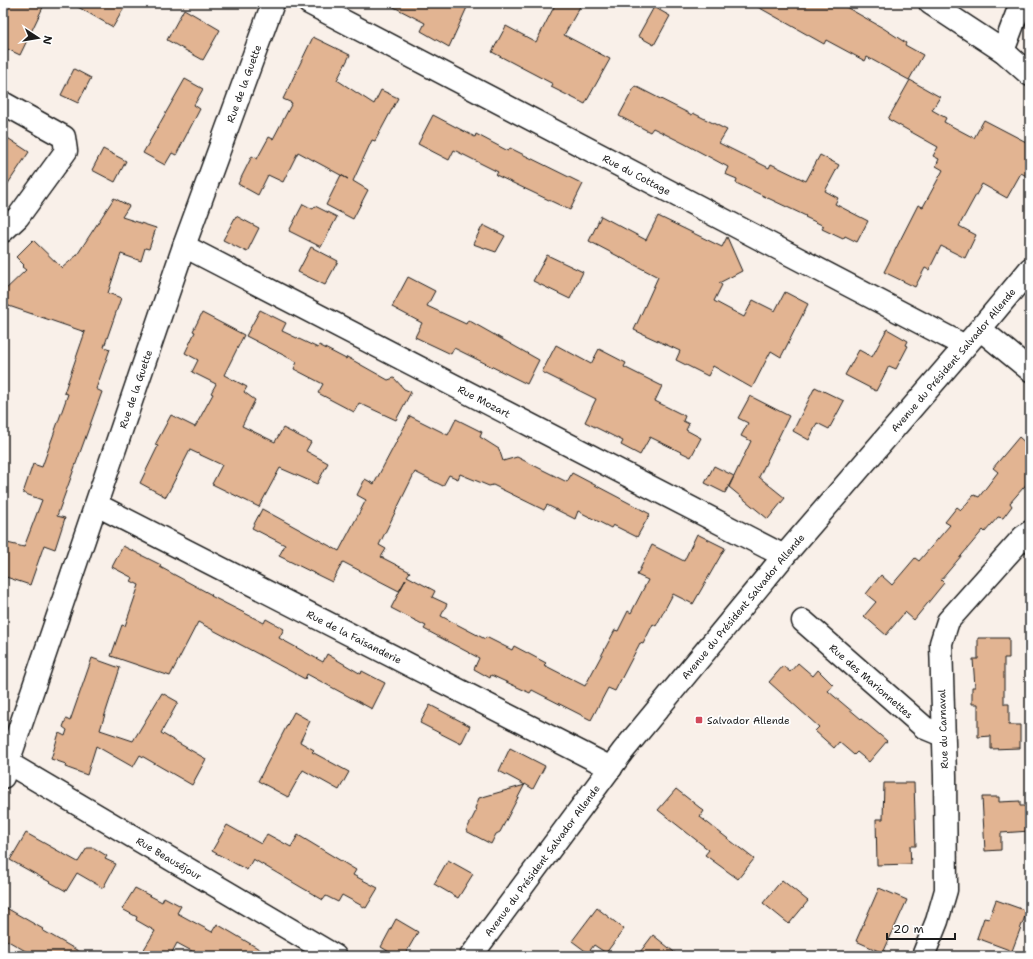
<svg xmlns="http://www.w3.org/2000/svg" width="1033" height="959" font-family="'Shantell Sans',sans-serif">
	<style>
		.building { fill: #e2b492; stroke: #1c1c1c }
		.lines { fill: none; stroke-linecap: round; stroke-linejoin: round }
		.minor-casing { stroke: #1c1c1c; stroke-width: 25 }
		.minor { stroke: #fff; stroke-width: 22 }
		.poi-dot { fill: #d1495b; stroke: #fff; stroke-width: 1.5 }
		.labels { text-anchor: middle; dominant-baseline: central; stroke-width: 3.5; stroke-linejoin: round; paint-order: stroke }
		.street-label { font-size: 10px; fill: #1c1c1c; stroke: #fff }
		.poi-label { font-size: 10px; fill: #1c1c1c; stroke: #fff; text-anchor: start }
	</style>
	<rect width="100%" height="100%" fill="#f9f0e9"/>
	<filter id="ink" filterUnits="userSpaceOnUse"><feTurbulence type="fractalNoise" baseFrequency=".025" numOctaves="2"/><feDisplacementMap in="SourceGraphic" scale="8" xChannelSelector="R" yChannelSelector="G"/><feConvolveMatrix kernelMatrix="1 2 1 2 8 2 1 2 1" color-interpolation-filters="sRGB"/></filter>
	<g filter="url(#ink)">
		<g class="building">
			<path d="M3 3H45L20 55 3 47Z"/>
			<path d="M71 3H127L113 27Z"/>
			<path d="M386 3H469L449 47 421 31 425 23Z"/>
			<path d="M556 3H582L564 35 610 59 585 104 551 87 553 84 492 52 506 26 536 42Z"/>
			<path d="M751 3H839L883 28 906 43 905 45 923 55 909 80 867 57 865 61 826 40 824 44Z"/>
			<path d="M654 7 670 16 654 45 638 36Z"/>
			<path d="M184 9 220 30 203 60 167 40Z"/>
			<path d="M313 37 350 55 337 80 374 104 381 90 398 98 375 141 372 140 353 181 368 190 353 219 326 205 341 175 348 179 298 152 283 182 268 175 258 195 238 184 252 156 257 159 269 137 273 139 292 103 283 99Z"/>
			<path d="M74 69 91 78 78 103 61 95Z"/>
			<path d="M185 79 203 89 194 105 200 109 176 155 172 153 165 165 143 153Z"/>
			<path d="M910 80 940 97 932 110 946 118 944 122 974 138 984 120 1030 144V178L1021 173 1007 198 982 184 959 226 976 235 965 258 941 246 929 270 925 268 915 287 884 272 918 205 923 207 943 170 936 166 939 159 933 156 938 147 888 119Z"/>
			<path d="M635 86 692 115 693 113 727 130 719 143 769 168 771 164 806 181 820 155 839 165 825 191 838 198 835 204 868 221 857 242 845 236 843 239 822 229 824 226 805 217 806 216 736 183 737 179 725 174 728 167 685 144 653 128 650 132 619 116Z"/>
			<path d="M433 115 475 137 476 134 508 151 510 148 583 184 570 210 496 175 498 172 454 150 449 160 418 144Z"/>
			<path d="M3 135 29 152 3 191Z"/>
			<path d="M103 149 126 161 115 182 92 170Z"/>
			<path d="M114 198 129 206 122 217 156 228 149 249 145 248 141 261 121 254 108 293 121 298 104 347 110 349 96 389 102 392 57 516 65 518 55 549 44 545 30 585 3 576V542L24 547 42 500 23 493 33 464 42 467 68 394 64 393 85 332 3 304V292L26 270 22 267 24 265 16 257 33 240 62 268 77 255Z"/>
			<path d="M303 204 313 209 315 206 337 217 321 247 289 231Z"/>
			<path d="M236 216 259 228 247 252 223 240Z"/>
			<path d="M601 216 646 240 658 216 722 247 727 237 742 271 719 283 722 285 714 301 744 317 753 300 775 311 785 292 808 304 781 357 771 351 752 388 713 366 708 376 676 360 680 351 634 330 658 277 589 241Z"/>
			<path d="M483 225 505 236 496 252 473 244Z"/>
			<path d="M311 247 338 261 325 285 298 272Z"/>
			<path d="M547 255 583 272 570 299 533 281Z"/>
			<path d="M408 277 435 291 427 306 466 324 468 320 539 360 527 384 454 348 451 354 415 337 422 323 392 307Z"/>
			<path d="M260 310 286 323 282 331 318 348 319 345 346 359 347 357 388 380 394 378 404 389 411 392 396 420 359 403 354 412 318 393 323 384 294 369 297 362 246 336Z"/>
			<path d="M202 313 244 335 224 375 247 387 244 392 255 400 242 426 275 442 283 428 311 442 306 451 328 463 317 484 280 468 259 507 212 484 222 465 190 450 166 497 140 483 158 446 155 445 171 415 195 427 213 394 211 393 216 384 192 372 198 360 185 353 195 332 193 331Z"/>
			<path d="M887 329 908 341 906 345 908 346 896 369 889 366 876 391 845 375 859 350 872 357Z"/>
			<path d="M556 345 591 364 599 349 626 363 624 367 662 386 655 401 685 416 683 421 689 424 686 430 701 438 691 457 650 437 640 455 621 445 623 441 585 422 596 399 542 372Z"/>
			<path d="M815 387 844 401 829 429 817 423 809 440 793 431Z"/>
			<path d="M750 396 789 416 759 477 785 498 768 519 729 487 751 441 741 436 748 423 738 418Z"/>
			<path d="M410 416 448 435 456 419 482 432 480 437 499 449 503 461 517 457 567 482 572 473 650 514 637 537 613 525 611 528 578 511 575 519 547 505 544 510 493 485 489 486 460 474 458 479 449 475 443 486 415 472 379 545 386 549 381 557 410 572 407 576 435 591 432 597 447 604 441 616 485 639 486 637 512 650 514 646 546 663 544 665 585 686 615 630 618 631 628 611 631 613 648 580 637 575 652 545 684 561 697 534 725 548 693 604 673 594 656 626 653 624 643 644 640 643 615 691 608 688 591 720 532 690 530 693 491 675 490 678 474 669 479 658 424 629 426 626 391 608 406 579 399 591 343 562 332 582 279 556 285 545 252 528 262 509 339 551 366 500 357 495 365 479 374 484Z"/>
			<path d="M1019 437 1030 447V480L1010 503 1012 506 1003 518 998 517 985 532 983 530 941 580 944 583 914 620 905 612 886 635 864 616 876 602 866 594 881 575 892 585 915 558 919 561 950 525 945 522 957 507 961 510 974 495 979 497 998 472 993 468Z"/>
			<path d="M714 466 734 476 725 493 705 483Z"/>
			<path d="M123 546 161 565 160 567 212 595 211 596 264 623 266 619 284 629 279 638 323 662 327 654 361 674 362 671 385 683 372 709 307 674 305 679 198 622 170 676 111 656 122 625 125 626 139 585 131 581 133 578 112 567Z"/>
			<path d="M978 638H1009V658H1004V704H1009V725H1020V748L991 749V736L978 737V704H972V687H975L973 659H978Z"/>
			<path d="M92 658 120 668 100 730 133 741 162 693 178 702 161 733 206 759 192 785 140 755 133 767 96 746 87 775 65 767 66 764 51 759 59 733 65 736 67 730 63 727 66 719 70 721Z"/>
			<path d="M798 663 813 676 818 670 833 685 828 691 887 741 869 762 857 752 854 755 839 742 834 748 815 731 819 727 769 682 783 666 790 672Z"/>
			<path d="M430 705 470 726 461 744 420 723Z"/>
			<path d="M294 712 310 721 300 742 314 750 312 752 349 772 339 790 303 770 288 797 258 781Z"/>
			<path d="M510 748 545 766 533 789 525 784 500 832 496 834 491 844 466 831 476 811 475 808 479 798 525 785 499 771Z"/>
			<path d="M884 783H914L916 846H910L911 864 877 865 876 819H883Z"/>
			<path d="M676 789 704 811 700 817 754 859 738 879 705 855 709 850 658 810Z"/>
			<path d="M982 797H999V802L1020 801V806H1030V831L1001 833V850L985 851Z"/>
			<path d="M227 825 261 844 267 834 291 847 298 835 356 870 353 875 378 888 366 908 342 895 338 902 326 896 323 900 253 859 247 870 212 851Z"/>
			<path d="M26 833 78 862 87 848H94L107 856 105 859 116 864 103 888 77 873 66 891 10 860Z"/>
			<path d="M448 860 473 874 458 898 434 884Z"/>
			<path d="M782 880 808 901 789 924 763 903Z"/>
			<path d="M135 888 162 902 164 897 181 906 177 913 212 932 217 924 271 956H201L177 943 170 956H140L155 931 136 920 137 917 122 909Z"/>
			<path d="M879 888 907 900 883 953 856 941Z"/>
			<path d="M996 900 1027 911 1012 951 977 938 984 918 989 919Z"/>
			<path d="M3 906 43 929 42 930 87 956H34L3 938Z"/>
			<path d="M597 908 624 929 606 953 594 945 588 953 572 941Z"/>
			<path d="M396 919 418 932 404 956H396L381 947Z"/>
			<path d="M653 935 679 956H637Z"/>
		</g>
		<g class="lines">
			<defs>
				<g id="minor">
					<path id="s1" d="M309 3 965 346"/>
					<path d="M930 3 1003 51 1030 75"/>
					<path d="M1003 51 1021 3"/>
					<path d="M3 103 64 137 66 151 18 217 3 231"/>
					<path id="s2" d="M184 246 784 556"/>
					<path d="M980 329 1030 370"/>
					<path id="s3" d="M97 505 611 768"/>
					<path id="s4" d="M803 621 925 728 942 735"/>
					<path id="s5" d="M3 760 335 956"/>
					<path id="s6" d="M3 777 184 246 273 3"/>
					<path id="s7" d="M471 956 623 751 784 556 980 329 1030 269"/>
					<path d="M923 956 937 921 946 890 945 776 941 643 948 621 1023 537 1030 532"/>
				</g>
			</defs>
			<use href="#minor" class="minor-casing"/>
			<use href="#minor" class="minor"/>
		</g>
	</g>
	<rect class="poi-dot" x="695" y="716" width="8" height="8" rx="2"/>
	<g class="labels">
		<g class="street-label">
			<text stroke="none"><textPath href="#s6" startOffset="734">Rue de la Guette</textPath></text>
			<text stroke="none"><textPath href="#s1" startOffset="370">Rue du Cottage</textPath></text>
			<text stroke="none"><textPath href="#s7" startOffset="767">Avenue du Président Salvador Allende</textPath></text>
			<text stroke="none"><textPath href="#s6" startOffset="410">Rue de la Guette</textPath></text>
			<text stroke="none"><textPath href="#s2" startOffset="338">Rue Mozart</textPath></text>
			<text stroke="none"><textPath href="#s7" startOffset="443">Avenue du Président Salvador Allende</textPath></text>
			<text stroke="none"><textPath href="#s3" startOffset="289">Rue de la Faisanderie</textPath></text>
			<text stroke="none"><textPath href="#s4" startOffset="91">Rue des Marionnettes</textPath></text>
			<text transform="translate(943 729) rotate(-92)">Rue du Carnaval</text>
			<text stroke="none"><textPath href="#s5" startOffset="193">Rue Beauséjour</textPath></text>
			<text stroke="none"><textPath href="#s7" startOffset="119">Avenue du Président Salvador Allende</textPath></text>
		</g>
		<g class="poi-label">
			<text x="707" y="720">Salvador Allende</text>
		</g>
	</g>
	<rect width="1033" height="959" fill="none" stroke="#fff" stroke-width="16"/>
	<rect x="8" y="8" width="1017" height="943" fill="none" stroke="#1c1c1c" stroke-width="1.5" filter="url(#ink)"/>
	<g transform="translate(38 38) rotate(102)" stroke="#ffffff" stroke-width="3" paint-order="stroke">
	<path d="M0-3L7 15L0 10L-7 15Z" fill="#1c1c1c"/>
	<text y="-6" font-size="11" font-weight="bold" text-anchor="middle" fill="#1c1c1c">N</text>
	</g>
	<path d="M887 933v6h68v-6" fill="none" stroke="#1c1c1c" stroke-width="2"/>
	<text x="893" y="933" font-size="12" fill="#1c1c1c" stroke="#ffffff" stroke-width="3" paint-order="stroke">20 m</text>
</svg>
